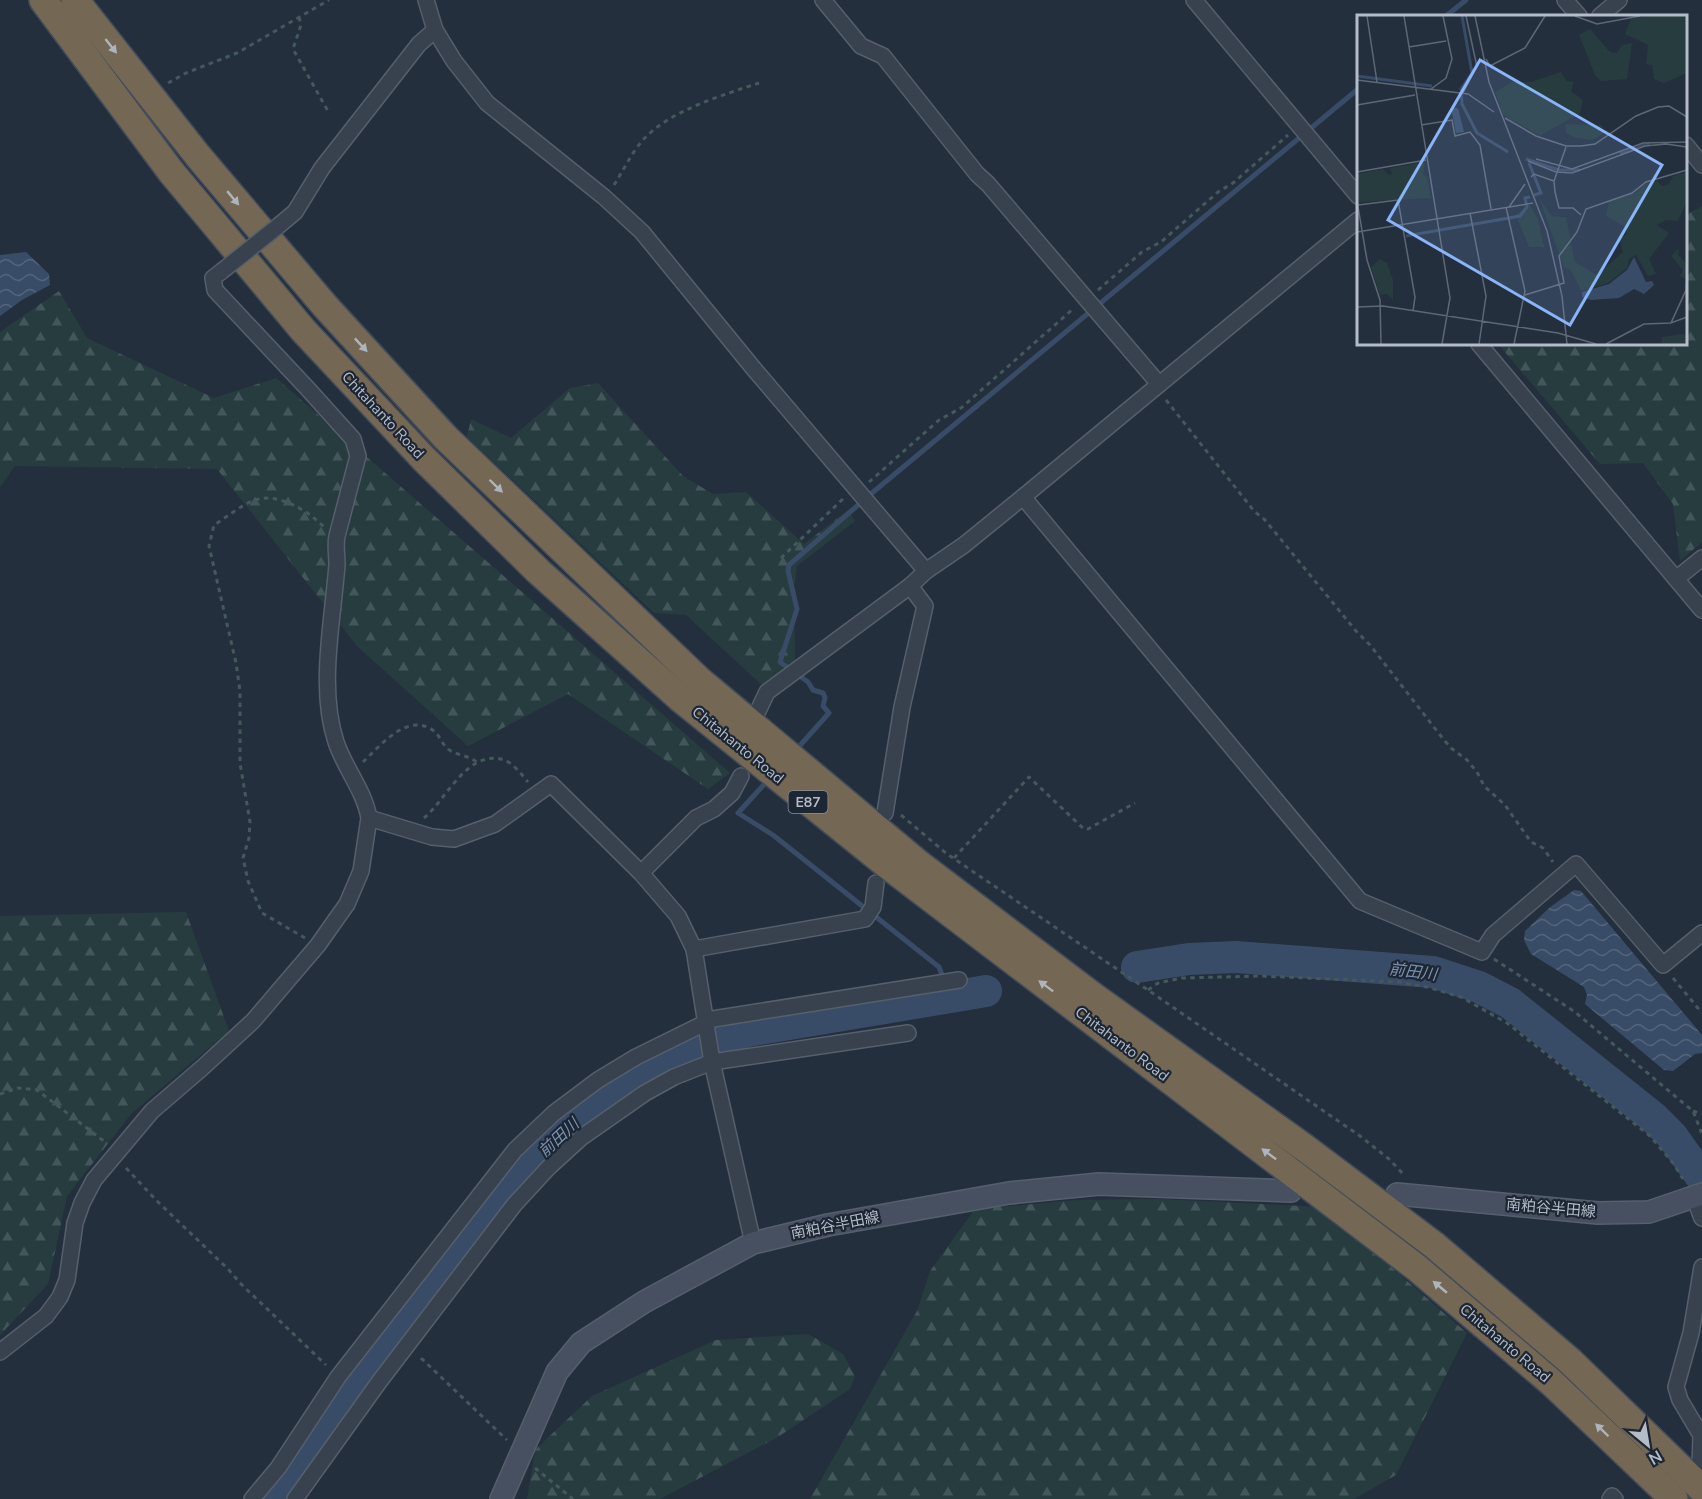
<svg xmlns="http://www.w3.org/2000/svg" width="1702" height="1499" font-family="'Nunito Sans','Noto Sans JP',sans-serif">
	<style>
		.forest { fill: url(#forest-firs) }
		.water { fill: url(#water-waves) }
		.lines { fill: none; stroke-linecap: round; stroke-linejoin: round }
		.stream { stroke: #394c67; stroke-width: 5 }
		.river { stroke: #394c67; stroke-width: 32 }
		.minor-tunnel { stroke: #3a4453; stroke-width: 15; stroke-dasharray: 15 8; stroke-linecap: butt }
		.minor-casing { stroke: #565f6c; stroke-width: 18 }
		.secondary-casing { stroke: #565f6c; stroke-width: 24 }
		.motorway-casing { stroke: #434c59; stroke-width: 30 }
		.path { stroke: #44595c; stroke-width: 3; stroke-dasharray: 4.5 4.5; stroke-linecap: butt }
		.minor { stroke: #38414e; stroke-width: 15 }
		.secondary { stroke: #465061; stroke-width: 21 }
		.motorway { stroke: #746855; stroke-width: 27 }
		.minor-bridge-casing { stroke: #565f6c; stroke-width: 18; stroke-linecap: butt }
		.minor-bridge { stroke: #38414e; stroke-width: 15 }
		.oneway { fill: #aeb4bd }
		.labels { text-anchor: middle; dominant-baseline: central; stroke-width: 4.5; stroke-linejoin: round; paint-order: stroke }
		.shield { fill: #1d2633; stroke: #878f9c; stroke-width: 1.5 }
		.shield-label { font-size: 14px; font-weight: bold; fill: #b4bcc9 }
		.street-label { font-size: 15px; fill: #b4bcc9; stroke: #1d2633 }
		.water-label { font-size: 16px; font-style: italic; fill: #7c92b1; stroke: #1d2633 }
		.inset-river { fill: none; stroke: #394c67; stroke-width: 3 }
		.inset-road { fill: none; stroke: #5e6776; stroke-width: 1.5 }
		.view { fill: #8ab4f8; fill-opacity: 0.15; stroke: #8ab4f8; stroke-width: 3 }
		.inset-edge { fill: none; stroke: #b4bcc9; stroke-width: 3 }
	</style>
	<defs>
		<pattern id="forest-firs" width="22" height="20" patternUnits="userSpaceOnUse" patternTransform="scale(1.5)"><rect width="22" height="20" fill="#263c3f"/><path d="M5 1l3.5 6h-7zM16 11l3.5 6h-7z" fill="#435659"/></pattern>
		<pattern id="water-waves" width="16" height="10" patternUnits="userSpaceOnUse" patternTransform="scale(1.5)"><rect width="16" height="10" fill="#394c67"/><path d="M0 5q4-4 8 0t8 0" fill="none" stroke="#53647b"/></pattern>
	</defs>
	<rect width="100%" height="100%" fill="#242f3e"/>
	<g class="forest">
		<path d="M1702 206V542L1680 561 1673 504 1643 463 1600 464 1498 344H1686V215Z"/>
		<path d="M59 291 87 338 214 398 276 378 730 773 708 789 568 694 468 746 357 646 217 469 15 466 0 487V332Z"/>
		<path d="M598 383 683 476 713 494 746 492 804 544 848 510 855 521 797 566 794 588 795 660 764 687 686 615 654 613 467 437 471 419 511 438 570 388Z"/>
		<path d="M186 912 229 1031 132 1113 67 1196 48 1284 0 1335V916Z"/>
		<path d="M1157 1199 1322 1207 1467 1333 1396 1475 1354 1499H810L917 1311 930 1271 975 1209 1078 1200Z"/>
		<path d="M808 1334 843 1354 855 1376 850 1389 778 1437 660 1499H527L535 1450 592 1396 716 1340Z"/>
	</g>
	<g class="water">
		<path d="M26 252 49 274 50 285 22 300 0 316V255Z"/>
		<path d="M1574 890 1581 891 1702 1035V1053L1695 1054 1673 1071 1664 1070 1585 1004 1587 995 1584 987 1531 954 1524 940 1525 931 1549 908Z"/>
	</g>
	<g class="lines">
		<g class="stream">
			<path d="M1446 16 1466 0"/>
			<path d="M796 750 829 713 823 706 825 698 823 693 813 690 808 682 780 662 797 609 788 571 789 565 872 493 1358 89"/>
			<path d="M769 779 738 813 773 835 939 967 942 975"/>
		</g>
		<g class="river">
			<path d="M1137 967 1189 959 1236 957 1433 972 1479 987 1510 1003 1654 1118 1672 1136 1702 1178"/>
			<path d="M274 1499 305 1459 342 1404 508 1188 538 1153 573 1122 649 1070 701 1045 748 1031 986 991"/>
		</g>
		<path class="minor-tunnel" d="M1689 1499 1696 1476"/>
		<defs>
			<g id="minor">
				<path d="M426 0 435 30 454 61 487 103 604 197 642 232 754 369 926 571"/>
				<path d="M823 0 861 46 883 56 977 174 988 184 1159 384"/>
				<path d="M1194 0 1358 196"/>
				<path d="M1565 0 1579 16"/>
				<path d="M1600 16 1619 0"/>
				<path d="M1686 145 1702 165"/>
				<path d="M277 227 295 212 322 168 419 44 435 30"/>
				<path d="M1479 344 1702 610"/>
				<path d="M1023 497 1360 901 1482 952 1493 935 1576 864 1663 965 1702 933"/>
				<path d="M1676 579 1702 558"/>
				<path d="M758 711 767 692 910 586 926 571 964 545 1023 497 1358 220"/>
				<path d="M885 813 902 707 925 606 910 586"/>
				<path d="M369 818 432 837 454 839 495 824 551 784 641 873 678 916 694 949 712 1062 753 1243"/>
				<path d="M641 873 696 818 714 809 732 793 741 776"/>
				<path d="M694 949 865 919 873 907 876 883"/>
				<path d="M1694 1197 1702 1218"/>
				<path d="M1702 1267 1691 1333 1676 1387 1680 1400 1702 1437"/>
				<path d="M0 1352 46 1316 60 1297 67 1280 75 1223 82 1203 94 1180 152 1111 202 1068 253 1021 318 945 337 918 347 904 361 871 369 818C364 790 345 769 336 742 318 688 333 620 337 564 337 555 335 545 337 536 344 510 351 483 358 456L353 439 308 389 215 290 213 278 222 271"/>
				<path d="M1700 1465 1701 1436"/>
				<path d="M252 1499 278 1468 338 1377 515 1150 554 1113 598 1080 636 1057 713 1019 959 980"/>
				<path d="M295 1499 379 1382 514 1205 549 1167 582 1137 645 1093 674 1077 712 1062 908 1033"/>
				<path d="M1610 1499 1612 1496 1615 1499"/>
			</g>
			<g id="secondary">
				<path d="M1397 1194 1598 1213 1649 1212 1702 1194"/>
				<path d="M501 1499 557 1372 581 1343 644 1302 753 1243 828 1225 1009 1193 1099 1184 1291 1191"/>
			</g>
			<g id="motorway">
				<path d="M43 0 172 173 303 330 424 459 538 571 681 699 886 864 1417 1268 1551 1382 1674 1499"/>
				<path d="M75 0 198 156 325 306 445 437 699 680 919 864 1093 996 1305 1148 1434 1245 1570 1361 1702 1489"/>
			</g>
		</defs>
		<use href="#minor" class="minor-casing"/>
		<use href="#secondary" class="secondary-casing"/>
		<use href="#motorway" class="motorway-casing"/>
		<g class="path">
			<path d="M299 17 301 25 293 49 329 113"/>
			<path d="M168 83 186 73 237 53 329 0"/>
			<path d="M614 185C623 171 631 154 642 141 668 111 723 95 759 83"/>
			<path d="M1098 290 1142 252 1161 242 1218 192 1233 183 1288 135"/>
			<path d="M1166 400 1254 511 1265 520 1356 631 1370 645 1444 740 1451 748 1467 760 1477 772 1484 786 1505 805 1531 842 1543 848 1553 862"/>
			<path d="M869 482 939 420 961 408 1074 308"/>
			<path d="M781 558 845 497"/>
			<path d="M363 762C380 746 408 711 434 731 440 736 442 744 448 749 457 756 469 755 478 763"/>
			<path d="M901 815 947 854 1145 988 1360 1136 1389 1159 1405 1176"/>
			<path d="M424 818C446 800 468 748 504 760 513 763 522 775 528 782"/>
			<path d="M954 858 1029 777 1084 829H1088L1135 803"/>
			<path d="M305 938 262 913 248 881 243 858 249 838 250 822 240 763V691L236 663 209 546 214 525C227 517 241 505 255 500 279 492 308 511 324 527"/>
			<path d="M1494 959 1575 1012 1682 1102 1693 1111 1702 1134"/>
			<path d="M1673 978 1702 1013"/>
			<path d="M1148 990 1158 983 1182 978 1261 976 1399 982 1427 987 1461 997 1507 1023 1650 1136 1673 1163 1683 1179"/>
			<path d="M0 1094 18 1088 37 1090 105 1142"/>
			<path d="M1693 1111 1702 1114"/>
			<path d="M126 1168 158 1202 228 1269 241 1284 326 1365"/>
			<path d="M421 1358 507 1440"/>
			<path d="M535 1468 573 1499"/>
		</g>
		<use href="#minor" class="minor"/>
		<use href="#secondary" class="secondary"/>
		<use href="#motorway" class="motorway"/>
		<defs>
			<path id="minor-bridge" d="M222 271 277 227"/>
		</defs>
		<use href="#minor-bridge" class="minor-bridge-casing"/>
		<use href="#minor-bridge" class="minor-bridge"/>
	</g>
	<defs><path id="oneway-solid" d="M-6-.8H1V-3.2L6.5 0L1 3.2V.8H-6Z" transform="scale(1.5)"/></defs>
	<g class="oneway">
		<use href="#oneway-solid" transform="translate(111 46) rotate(52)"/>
		<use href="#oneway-solid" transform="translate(233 198) rotate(50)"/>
		<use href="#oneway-solid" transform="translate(361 345) rotate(47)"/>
		<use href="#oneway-solid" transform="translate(496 486) rotate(44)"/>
		<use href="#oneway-solid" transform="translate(1046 986) rotate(-143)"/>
		<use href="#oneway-solid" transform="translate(1269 1154) rotate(-143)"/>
		<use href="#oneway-solid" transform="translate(1440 1287) rotate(-140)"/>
		<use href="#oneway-solid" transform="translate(1602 1430) rotate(-136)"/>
	</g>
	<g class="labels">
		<rect class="shield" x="788.5" y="791" width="39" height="22" rx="4.5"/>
		<g class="shield-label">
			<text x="808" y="802">E87</text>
		</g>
		<g class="street-label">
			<text transform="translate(383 415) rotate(47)">Chitahanto Road</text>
			<text transform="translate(738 745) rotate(39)">Chitahanto Road</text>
			<text transform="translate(1122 1044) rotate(37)">Chitahanto Road</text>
			<text transform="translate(1551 1208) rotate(5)">南粕谷半田線</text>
			<text transform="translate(835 1225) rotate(-11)">南粕谷半田線</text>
			<text transform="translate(1505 1343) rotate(40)">Chitahanto Road</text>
		</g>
		<g class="water-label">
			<text transform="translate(1413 972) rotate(7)">前田川</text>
			<text transform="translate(559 1138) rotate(-43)">前田川</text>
		</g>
	</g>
	<g transform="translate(1357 15)">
		<rect width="330" height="330" fill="#242f3e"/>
		<path d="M286 1H330V58L307 68 297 64 295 50 289 49 291 30 268 19 274 4ZM233 14 253 37 260 38 265 30 275 28 270 64 244 66 238 60 222 20ZM204 57 210 66 217 67 214 76 226 85 223 98 183 121 146 100 138 77 155 67H174ZM208 109 244 110 249 117 236 125 219 123 209 118ZM68 147 66 159 70 162 74 183 2 187 0 159 26 154 32 160 35 159 33 153ZM330 157V186L321 206 309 205 300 210 312 218 292 244 299 259 291 261 279 240 272 244 270 253 251 268 224 276 214 255 207 253 182 183 195 201 209 202 218 247 240 260 266 237 262 223 269 220 270 213 249 201 252 186 279 178 287 170 300 166 305 171 312 169 316 161ZM173 190 181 204 188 236 185 232H172L160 203H154ZM322 233 321 240 330 249V265L323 261 326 255 314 241ZM23 244 30 248 36 265V285L30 279 23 280 14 252ZM325 319 330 320V329H304L305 322Z" fill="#263c3f"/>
		<path d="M94 93H101L107 117 99 118ZM277 242 289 267 295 266 297 270 287 279 277 274 262 283 234 285 225 282V277L252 269 270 255Z" fill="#394c67"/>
		<path class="inset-river" d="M105 1 115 58 104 74 105 89 120 118 151 137M0 61 75 71M263 139 293 128M169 144 202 155H223M172 148 184 178 177 180M49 221 163 201 170 192 168 183 173 182"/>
		<path class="inset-road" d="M10 1 20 67M47 1 93 283 85 329M109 1 120 52M118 1 132 67 190 216 205 281 210 329M218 1 240 9 283 1M52 32 89 26M129 44 133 51 168 33 188 1M0 65 111 79 137 97M74 74 89 63 95 44 86 1M106 78 121 49M0 90 58 80M148 103 179 121 209 131H224L238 129 279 101 301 92 312 91 330 102M64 110 95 105 98 121 113 117 123 130 134 194M209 132 197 166 198 177 202 193H216L224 200M179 144 215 154 286 128 330 127M171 146 199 157 215 158 288 131 309 129 330 132M0 157 69 145M174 162 177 159 197 166M0 186 10 245 23 285 24 329M1 190 41 185 58 282 56 296M149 192 168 276 157 329M152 192 168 169M113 198 129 281 122 329M0 217 176 188M330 257 329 275 314 308 330 302M168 280 207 268 202 241 220 217 229 194 275 178 289 167 330 155M0 292 26 291 201 318 239 329M249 329 287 309 314 308"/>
		<path class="view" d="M123 45 305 150 213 310 31 205Z"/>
		<rect width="330" height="330" class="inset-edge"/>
	</g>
	<g transform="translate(1648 1445) rotate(150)" stroke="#1d2633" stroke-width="4.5" paint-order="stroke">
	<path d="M0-4.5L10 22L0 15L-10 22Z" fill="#b4bcc9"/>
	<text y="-9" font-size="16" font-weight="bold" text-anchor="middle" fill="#b4bcc9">N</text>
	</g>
</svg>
